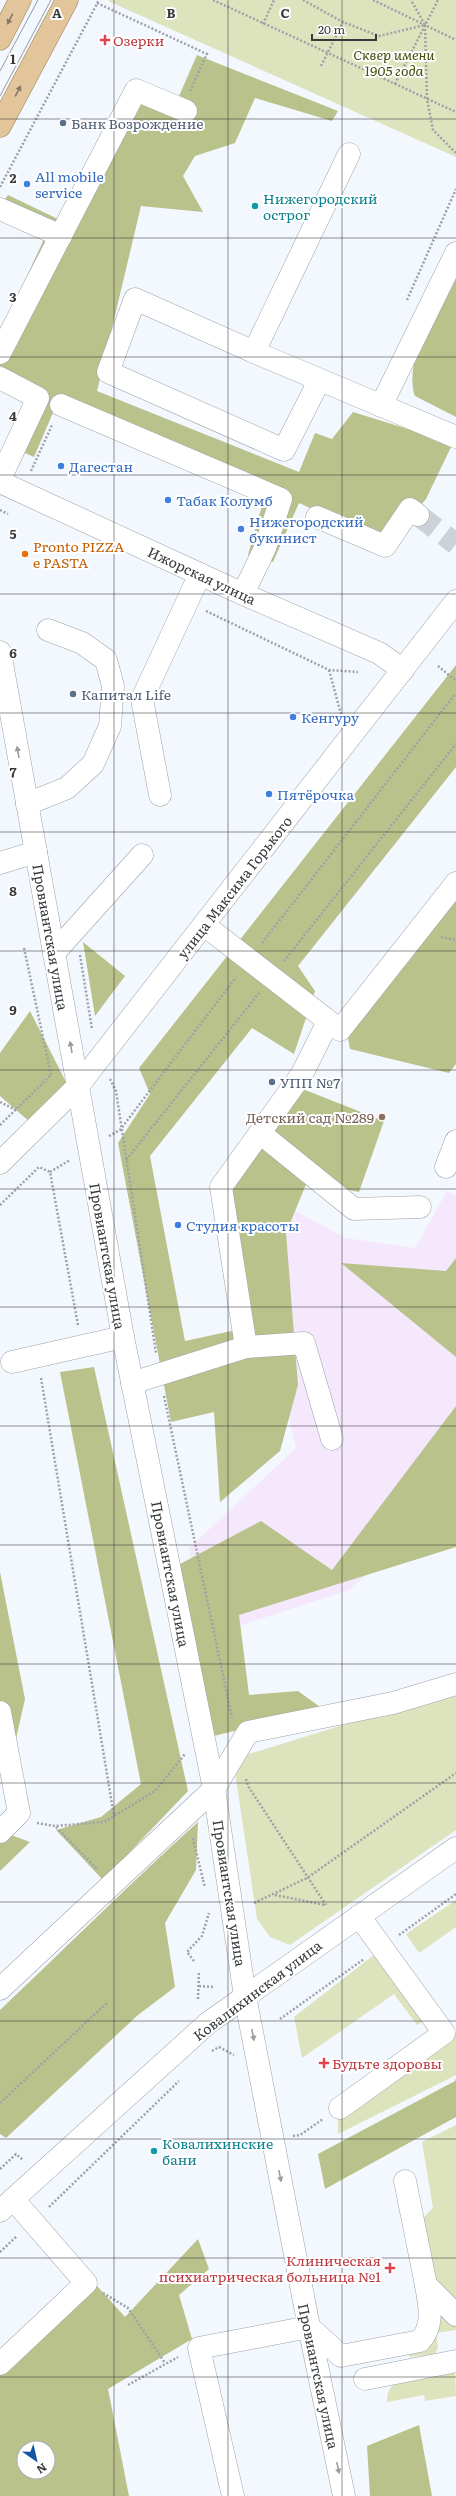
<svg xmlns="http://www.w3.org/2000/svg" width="456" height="2496" font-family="Literata,serif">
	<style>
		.industrial { fill: #f5e8fd }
		.green { fill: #dde3bd }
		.forest { fill: #bac28b; fill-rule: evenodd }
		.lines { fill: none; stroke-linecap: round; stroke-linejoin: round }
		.minor-tunnel { stroke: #cdd2d8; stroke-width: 22; stroke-dasharray: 22 11; stroke-linecap: butt }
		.minor-casing { stroke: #9da2a8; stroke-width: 23 }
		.major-casing { stroke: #9a7b4e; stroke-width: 23 }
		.path { stroke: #9ea2a7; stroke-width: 2.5; stroke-dasharray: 2 2; stroke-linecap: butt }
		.minor { stroke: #fff; stroke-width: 22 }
		.major { stroke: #e2c59b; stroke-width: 22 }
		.tram { stroke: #979ba0; stroke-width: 1 }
		.oneway { fill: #847866 }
		.oneway2 { fill: #9b9c9d }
		.grid { fill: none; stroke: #37393b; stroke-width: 1; stroke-opacity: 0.55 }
		.health-dot { fill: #e0444e; stroke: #fff; stroke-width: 1.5 }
		.service-dot { fill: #5c6f8a; stroke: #fff; stroke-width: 1.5 }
		.shop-dot { fill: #3f7fe0; stroke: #fff; stroke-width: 1.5 }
		.culture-dot { fill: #0f9aa8; stroke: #fff; stroke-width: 1.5 }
		.food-dot { fill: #e8710a; stroke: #fff; stroke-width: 1.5 }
		.education-dot { fill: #8d6e63; stroke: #fff; stroke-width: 1.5 }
		.labels { text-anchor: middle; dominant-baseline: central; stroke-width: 4; stroke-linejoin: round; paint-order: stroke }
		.health-label { font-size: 14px; fill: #be3a42; stroke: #fff; text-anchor: start }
		.park-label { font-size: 14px; font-style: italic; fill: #474d0d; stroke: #fff }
		.service-label { font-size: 14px; fill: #4e5e75; stroke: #fff; text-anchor: start }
		.shop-label { font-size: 14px; fill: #366cbe; stroke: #fff; text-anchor: start }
		.culture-label { font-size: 14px; fill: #0d838f; stroke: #fff; text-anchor: start }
		.food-label { font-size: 14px; fill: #c56008; stroke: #fff; text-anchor: start }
		.street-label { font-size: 14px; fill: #37393b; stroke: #fff }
		.education-label { font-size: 14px; fill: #785e54; stroke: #fff; text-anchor: end }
		.grid-label { font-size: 13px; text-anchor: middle; font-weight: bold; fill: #37393b; stroke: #fff; stroke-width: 4; stroke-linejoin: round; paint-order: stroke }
	</style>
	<rect width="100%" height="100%" fill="#f3f8ff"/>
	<path class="industrial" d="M447 1191 456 1196V1497L349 1590 208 1636 189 1548 296 1448 269 1329 279 1234 292 1209 346 1238 415 1248Z"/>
	<g class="green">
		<path d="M109 0H456V157L108 1Z"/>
		<path d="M456 1694V1830L290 1945 270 1937 257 1919 233 1759 362 1719Z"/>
		<path d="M456 1900V1927L419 1953 406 1934Z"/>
		<path d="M379 1951 427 2019 417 2025 394 1994 302 2058 294 2017Z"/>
		<path d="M456 2032V2075L338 2134V2118L452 2041Z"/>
		<path d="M456 2125V2300L430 2273 420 2221 433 2208 422 2142Z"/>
		<path d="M435 2312 456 2323V2330L436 2333 438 2347 435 2354 410 2357 407 2348Z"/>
		<path d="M455 2371 456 2396 425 2401 424 2395 387 2402C387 2391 390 2386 399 2380Z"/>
	</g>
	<g class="forest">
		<path d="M197 55 338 111 332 121 255 98 235 143 195 156 183 176 203 212 141 206 97 391 299 472 315 433 332 439 353 412 453 443 426 499 388 544 299 503 273 562 248 555 267 488 58 401 34 457 7 445 33 386 0 366V334L45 237 0 206 8 195 62 221 132 83 179 96Z"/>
		<path d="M456 263V417L415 396C403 359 439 298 456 263Z"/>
		<path d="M456 665V767L298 966 315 991 294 1054 252 1028 150 1156 185 1341 236 1330 212 1192 300 1088 384 1121 359 1192 307 1182 286 1233 298 1385 280 1451 220 1502 214 1412 171 1422 118 1143 150 1094 139 1068Z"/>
		<path d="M456 871V1064L449 1073 350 1049 343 1010Z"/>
		<path d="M83 942 125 976 95 1016Z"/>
		<path d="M30 1011 67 1084 31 1123 0 1096V1053Z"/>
		<path d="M456 1258V1357L341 1263 446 1271Z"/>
		<path d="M94 1367 188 1791 103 1880 56 1830 101 1817 141 1784 60 1372Z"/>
		<path d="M456 1406V1547L239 1615 249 1695 298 1691 323 1709 210 1737 180 1564 261 1521 332 1570Z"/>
		<path d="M0 1572 25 1699 15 1743 0 1706Z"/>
		<path d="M198 1822 196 1870 165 1923 175 1987 138 2015 6 2138 0 2134V2010C66 1948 130 1883 198 1822Z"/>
		<path d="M11 1835 30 1842 0 1871V1839Z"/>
		<path d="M456 2078V2117L325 2189 318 2154 455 2081Z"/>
		<path d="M198 2239 209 2269 179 2295 192 2339 108 2389 129 2496H0V2358L89 2277 125 2317ZM24 2448H48V2472H24Z"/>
		<path d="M419 2425 432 2496H370L367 2446Z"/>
	</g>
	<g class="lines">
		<path class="minor-tunnel" d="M418 515 456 544"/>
		<defs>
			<g id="minor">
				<path d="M349 154 254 352 456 437"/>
				<path d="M0 209 61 236"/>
				<path d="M254 352 135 299 108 372 284 450 319 381"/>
				<path d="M0 353 136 90 186 111"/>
				<path d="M0 378 38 398 0 479"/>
				<path d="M61 405 281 499 265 548 243 594"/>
				<path d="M381 406 456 253"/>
				<path d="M0 482 243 594 379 653 403 670"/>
				<path d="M317 517 385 546 410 509 418 515"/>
				<path d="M0 652 123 1337 214 1789 245 1996 309 2327 344 2496"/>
				<path d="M160 795 142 699 200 574"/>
				<path d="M27 804 67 788 93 764 110 726 113 686 106 660 82 643 48 630"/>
				<path d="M0 863 36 852"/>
				<path d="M204 925 340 1030 456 883"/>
				<path d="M54 953 142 855"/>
				<path d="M260 1133 354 1209 420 1207"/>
				<path d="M0 1163 78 1086 456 601"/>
				<path d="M446 1167 456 1141"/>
				<path d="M246 1347 304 1343 332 1439"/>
				<path d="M12 1362 123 1337"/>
				<path d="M132 1383 246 1347 221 1187 302 1074 328 1022"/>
				<path d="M0 1712 19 1813 0 1832"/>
				<path d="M0 1989 214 1789 248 1732 393 1703 456 1684"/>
				<path d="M340 2108 444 2033 359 1916"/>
				<path d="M405 2181 426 2285 456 2315"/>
				<path d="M0 2211 208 2023 456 1848"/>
				<path d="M0 2364 86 2283 13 2199"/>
				<path d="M365 2379 456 2361"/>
				<path d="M233 2496 199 2348 309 2327 341 2356 420 2341C435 2325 429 2304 426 2285"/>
			</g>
			<g id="major">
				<path d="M0 39 20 0"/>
				<path d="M0 126 67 0"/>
			</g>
		</defs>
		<use href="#minor" class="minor-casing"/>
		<use href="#major" class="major-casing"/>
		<g class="path">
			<path d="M213 0 456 112"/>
			<path d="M303 0 343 22 379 36 425 25 411 0"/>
			<path d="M373 0 456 40"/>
			<path d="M97 3 207 54 190 91"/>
			<path d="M263 24 274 0"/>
			<path d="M425 25 427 99 433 130 456 153"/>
			<path d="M321 66 343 22"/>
			<path d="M395 84 438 0"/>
			<path d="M0 187 99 0"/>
			<path d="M407 300 456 189"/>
			<path d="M31 471 52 425"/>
			<path d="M0 510 8 514"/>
			<path d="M206 611 329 670 358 672"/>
			<path d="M438 666 456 681"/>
			<path d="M329 670 341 714"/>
			<path d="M441 937 456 940"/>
			<path d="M262 943 456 693"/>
			<path d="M24 948 51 1075"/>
			<path d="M80 955 92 1029"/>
			<path d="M284 961 456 744"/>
			<path d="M110 1079 116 1091 156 1353"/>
			<path d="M0 1102 16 1110"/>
			<path d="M0 1125 51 1075"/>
			<path d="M109 1136 120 1130 236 977"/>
			<path d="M126 1160 259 993"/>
			<path d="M50 1172 70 1160"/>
			<path d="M0 1205 39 1167 50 1172 78 1325"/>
			<path d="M41 1378 114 1816"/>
			<path d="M164 1396 232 1718"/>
			<path d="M246 1779 248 1786 326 1905"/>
			<path d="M37 1823 55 1826 104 1822 155 1791 185 1754"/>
			<path d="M56 1827 97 1869"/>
			<path d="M193 1838 203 1880"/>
			<path d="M203 1880 205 1887"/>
			<path d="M275 1895 325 1905"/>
			<path d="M254 1903 307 1878 456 1773"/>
			<path d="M399 1935 456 1894"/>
			<path d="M194 1961 187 1952 202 1936 209 1913"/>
			<path d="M199 1986 213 1987"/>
			<path d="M198 1999 199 1971"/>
			<path d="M280 2019 364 1959"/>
			<path d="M212 2051 219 2047 234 2055"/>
			<path d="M0 2103 108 2002"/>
			<path d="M293 2136 300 2135 323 2119"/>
			<path d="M0 2169 16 2154 23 2160"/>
			<path d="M49 2207 179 2081"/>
			<path d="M0 2252 17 2236"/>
			<path d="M103 2293 128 2308 165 2363"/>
			<path d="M128 2385 178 2357"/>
		</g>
		<use href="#minor" class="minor"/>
		<use href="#major" class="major"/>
		<g class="tram">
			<path d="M0 71 38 0"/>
			<path d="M0 96 51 0"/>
		</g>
	</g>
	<defs><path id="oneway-solid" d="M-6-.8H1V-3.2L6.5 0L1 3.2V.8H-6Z"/></defs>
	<g class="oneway">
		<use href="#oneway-solid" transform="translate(10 19) rotate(118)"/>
		<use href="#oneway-solid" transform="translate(18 91) rotate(-62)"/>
	</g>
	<g class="oneway2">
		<use href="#oneway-solid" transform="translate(18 752) rotate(-100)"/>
		<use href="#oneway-solid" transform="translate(71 1047) rotate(-100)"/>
		<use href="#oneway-solid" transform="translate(253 2035) rotate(79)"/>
		<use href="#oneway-solid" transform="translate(280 2176) rotate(79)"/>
		<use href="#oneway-solid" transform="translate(338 2468) rotate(78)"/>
	</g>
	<path class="grid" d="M114 0V2496M228 0V2496M342 0V2496M0 119H456M0 238H456M0 357H456M0 475H456M0 594H456M0 713H456M0 832H456M0 951H456M0 1070H456M0 1189H456M0 1307H456M0 1426H456M0 1545H456M0 1664H456M0 1783H456M0 1902H456M0 2021H456M0 2139H456M0 2258H456M0 2377H456"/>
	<g class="health-dot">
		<path d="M103 34h4v4h4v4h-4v4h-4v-4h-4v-4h4z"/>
		<path d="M322 2057h4v4h4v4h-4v4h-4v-4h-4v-4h4z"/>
		<path d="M388 2262h4v4h4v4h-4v4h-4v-4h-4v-4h4z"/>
	</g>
	<g class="service-dot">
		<circle cx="63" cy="123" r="4"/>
		<circle cx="73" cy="694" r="4"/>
		<circle cx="272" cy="1082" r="4"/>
	</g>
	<g class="shop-dot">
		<circle cx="27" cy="184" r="4"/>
		<circle cx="61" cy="466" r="4"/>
		<circle cx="168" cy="500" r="4"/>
		<circle cx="241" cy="529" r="4"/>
		<circle cx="293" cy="717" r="4"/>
		<circle cx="269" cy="794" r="4"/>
		<circle cx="178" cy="1225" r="4"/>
	</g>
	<g class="culture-dot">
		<circle cx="255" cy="206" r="4"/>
		<circle cx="154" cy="2151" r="4"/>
	</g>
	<circle class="food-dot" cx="25" cy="554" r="4"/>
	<circle class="education-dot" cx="382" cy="1117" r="4"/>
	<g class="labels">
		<g class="health-label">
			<text x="113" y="40">Озерки</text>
			<text x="332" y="2063">Будьте здоровы</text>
			<text x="381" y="2260" text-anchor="end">Клиническая<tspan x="381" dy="16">психиатрическая больница №1</tspan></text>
		</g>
		<g class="park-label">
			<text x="394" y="54">Сквер имени<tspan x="394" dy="16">1905 года</tspan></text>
		</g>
		<g class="service-label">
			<text x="71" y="123">Банк Возрождение</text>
			<text x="81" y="694">Капитал Life</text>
			<text x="280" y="1082">УПП №7</text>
		</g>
		<g class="shop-label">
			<text x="35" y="176">All mobile<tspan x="35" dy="16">service</tspan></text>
			<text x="69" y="466">Дагестан</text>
			<text x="176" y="500">Табак Колумб</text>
			<text x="249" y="521">Нижегородский<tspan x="249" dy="16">букинист</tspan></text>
			<text x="301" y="717">Кенгуру</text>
			<text x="277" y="794">Пятёрочка</text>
			<text x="186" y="1225">Студия красоты</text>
		</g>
		<g class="culture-label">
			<text x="263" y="198">Нижегородский<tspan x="263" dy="16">острог</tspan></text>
			<text x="162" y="2143">Ковалихинские<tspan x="162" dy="16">бани</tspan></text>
		</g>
		<g class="food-label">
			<text x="33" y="546">Pronto PIZZA<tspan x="33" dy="16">e PASTA</tspan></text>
		</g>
		<g class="street-label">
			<text transform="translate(202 575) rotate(25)">Ижорская улица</text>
			<text transform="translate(234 887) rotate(-52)">улица Максима Горького</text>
			<text transform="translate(51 937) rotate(80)">Провиантская улица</text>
			<text transform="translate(108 1256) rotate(80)">Провиантская улица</text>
			<text transform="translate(171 1574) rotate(79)">Провиантская улица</text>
			<text transform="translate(230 1893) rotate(81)">Провиантская улица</text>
			<text transform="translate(257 1990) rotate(-37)">Ковалихинская улица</text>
			<text transform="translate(319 2376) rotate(78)">Провиантская улица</text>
		</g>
		<g class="education-label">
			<text x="374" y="1117">Детский сад №289</text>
		</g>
	</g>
	<g class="grid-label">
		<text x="57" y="18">A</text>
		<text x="171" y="18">B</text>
		<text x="285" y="18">C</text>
		<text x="13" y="64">1</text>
		<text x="13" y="183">2</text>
		<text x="13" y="302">3</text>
		<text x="13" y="421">4</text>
		<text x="13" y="539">5</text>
		<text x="13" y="658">6</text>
		<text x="13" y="777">7</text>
		<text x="13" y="896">8</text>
		<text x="13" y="1015">9</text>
	</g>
	<g transform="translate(36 2460) rotate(146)"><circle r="19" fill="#ffffff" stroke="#afb0b1"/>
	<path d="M0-3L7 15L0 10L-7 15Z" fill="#1456a6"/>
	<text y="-6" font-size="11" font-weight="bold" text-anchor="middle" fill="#37393b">N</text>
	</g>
	<path d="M312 34v6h64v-6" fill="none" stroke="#37393b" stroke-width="2"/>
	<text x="318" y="34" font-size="12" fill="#37393b" stroke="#ffffff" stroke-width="3" paint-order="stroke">20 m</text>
</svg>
